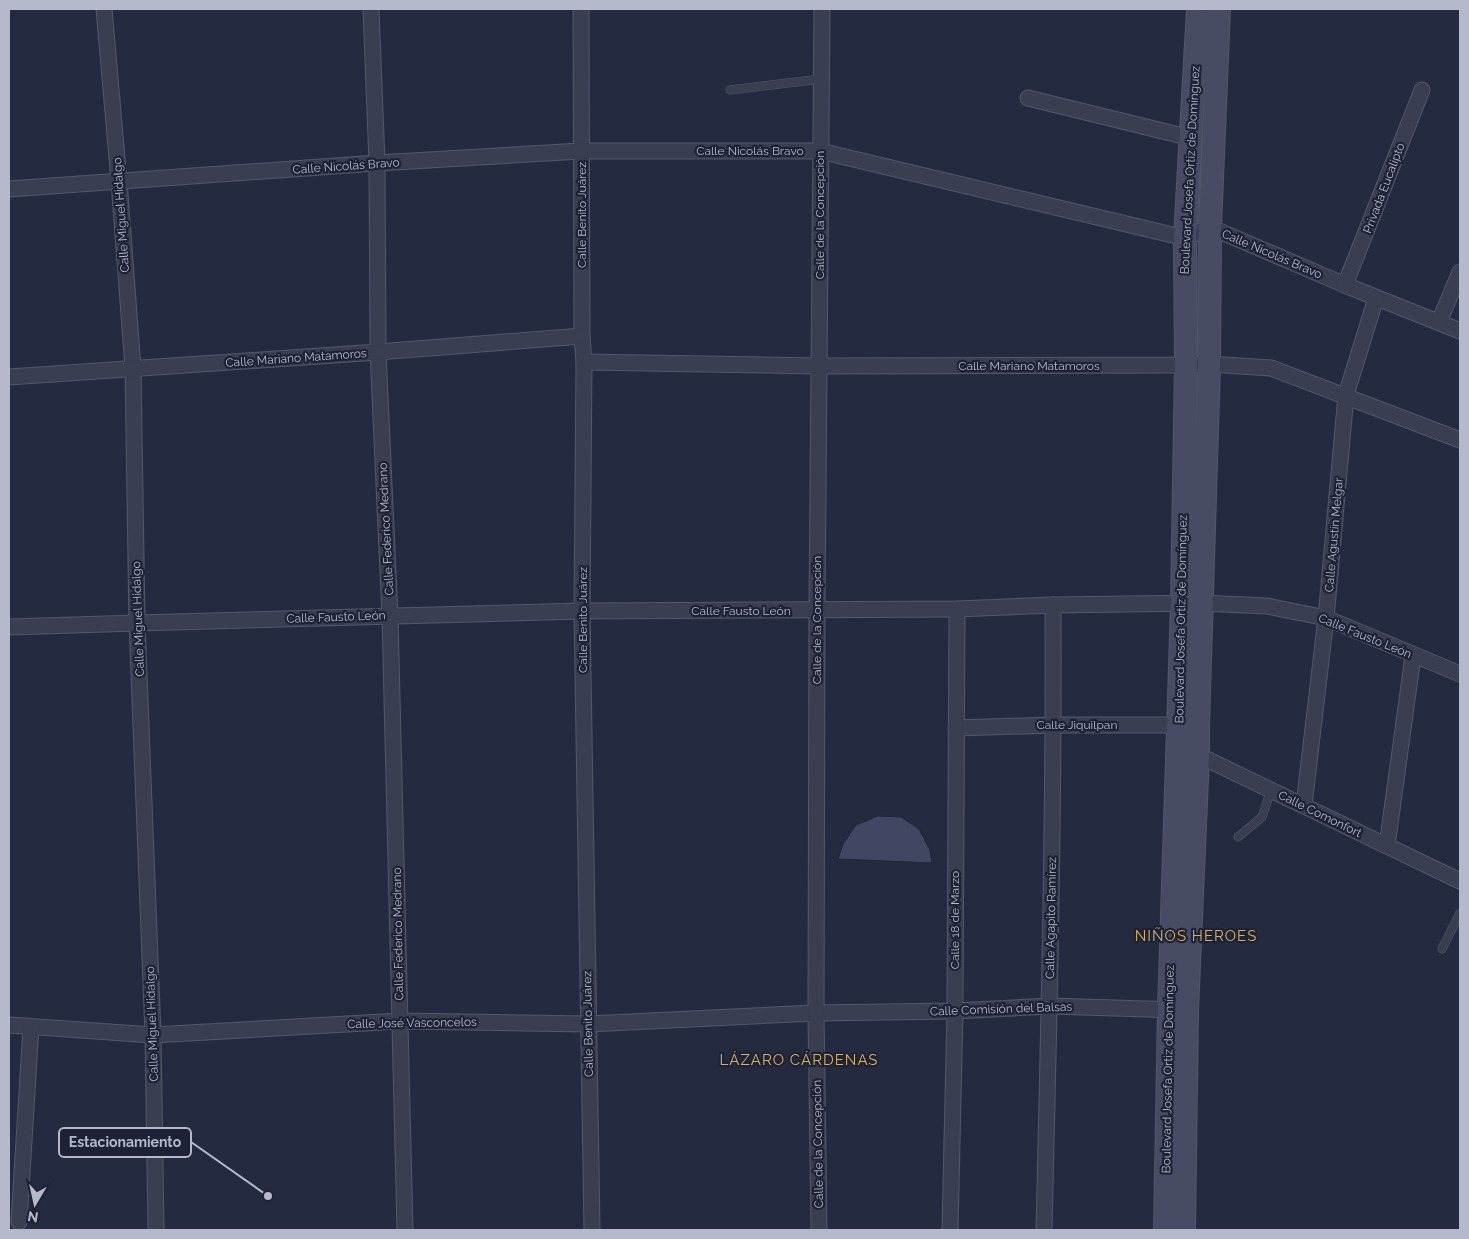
<svg xmlns="http://www.w3.org/2000/svg" width="1469" height="1239" font-family="Raleway,sans-serif">
	<style>
		.building { fill: #404762; stroke: #202438 }
		.lines { fill: none; stroke-linecap: round; stroke-linejoin: round }
		.lane-casing { stroke: #54586b; stroke-width: 9 }
		.street-casing { stroke: #54586b; stroke-width: 17 }
		.secondary-casing { stroke: #54586b; stroke-width: 24 }
		.lane { stroke: #393e51; stroke-width: 8 }
		.street { stroke: #393e51; stroke-width: 15 }
		.secondary { stroke: #474b64; stroke-width: 22 }
		.labels { text-anchor: middle; dominant-baseline: central; stroke-width: 4.5; stroke-linejoin: round; paint-order: stroke }
		.street-label { font-size: 12px; fill: #b5b9cb; stroke: #1e2236 }
		.quarter-label { font-size: 15px; letter-spacing: 1px; fill: #dab062; stroke: #1e2236 }
		.leader { fill: none; stroke: #b5b9cb; stroke-width: 2 }
		.callout-dot { fill: #b5b9cb; stroke: #1e2236; stroke-width: 2 }
		.callout { fill: #1e2236; stroke: #b5b9cb; stroke-width: 2 }
		.callout-label { font-size: 14px; text-anchor: middle; font-weight: bold; fill: #b5b9cb }
	</style>
	<rect width="100%" height="100%" fill="#242b41"/>
	<path class="building" d="M878 816 901 817 919 829 930 850 932 863 838 859 843 844 856 825Z"/>
	<g class="lines">
		<defs>
			<g id="lane">
				<path d="M730 90 821 79"/>
				<path d="M1238 837 1262 817 1271 790"/>
				<path d="M1442 949 1460 913"/>
			</g>
			<g id="street">
				<path d="M104 9 119 181 133 368 137 623 153 1035 156 1230"/>
				<path d="M371 9 377 163 378 352 390 616 405 1230"/>
				<path d="M581 9 582 336 584 362 582 611 592 1230"/>
				<path d="M1028 98 1191 138"/>
				<path d="M9 189 377 163 581 151H820L1185 238 1210 227 1345 285 1460 331"/>
				<path d="M1345 285 1422 90"/>
				<path d="M1439 322 1460 272"/>
				<path d="M584 362 820 366 1186 365 1209 364 1271 368 1460 440"/>
				<path d="M9 377 378 352 582 336"/>
				<path d="M9 627 137 623 582 611 957 609 1053 605 1202 603 1267 606 1326 618 1460 674"/>
				<path d="M956 728 1054 725H1187"/>
				<path d="M1192 755H1198L1460 881"/>
				<path d="M1304 805 1326 618 1346 395 1376 298"/>
				<path d="M1387 846 1413 656"/>
				<path d="M9 1025 153 1035 400 1021 588 1024 816 1013 955 1011 1050 1006 1178 1010"/>
				<path d="M19 1222 31 1027"/>
				<path d="M819 1230 816 1013 817 610 822 9"/>
				<path d="M950 1230 955 1011 957 609"/>
				<path d="M1044 1230C1049 1022 1054 814 1053 605"/>
			</g>
			<g id="secondary">
				<path d="M1165 1230 1169 1010 1182 604 1186 365 1185 238 1198 9"/>
				<path d="M1184 1230 1187 1010 1198 755V725L1209 364 1210 227 1219 9"/>
			</g>
		</defs>
		<use href="#lane" class="lane-casing"/>
		<use href="#street" class="street-casing"/>
		<use href="#secondary" class="secondary-casing"/>
		<use href="#lane" class="lane"/>
		<use href="#street" class="street"/>
		<use href="#secondary" class="secondary"/>
	</g>
	<g class="labels">
		<g class="street-label">
			<text x="750" y="151">Calle Nicolás Bravo</text>
			<text transform="translate(346 166) rotate(-4)">Calle Nicolás Bravo</text>
			<text transform="translate(1190 170) rotate(-87)">Boulevard Josefa Ortiz de Domínguez</text>
			<text transform="translate(1384 188) rotate(-69)">Privada Eucalipto</text>
			<text transform="translate(121 215) rotate(-94)">Calle Miguel Hidalgo</text>
			<text transform="translate(582 215) rotate(-90)">Calle Benito Juárez</text>
			<text transform="translate(820 215) rotate(-90)">Calle de la Concepción</text>
			<text transform="translate(1272 254) rotate(23)">Calle Nicolás Bravo</text>
			<text transform="translate(296 358) rotate(-4)">Calle Mariano Matamoros</text>
			<text x="1029" y="366">Calle Mariano Matamoros</text>
			<text transform="translate(386 529) rotate(-93)">Calle Federico Medrano</text>
			<text transform="translate(1334 535) rotate(-85)">Calle Agustín Melgar</text>
			<text x="741" y="611">Calle Fausto León</text>
			<text transform="translate(336 617) rotate(-2)">Calle Fausto León</text>
			<text transform="translate(138 619) rotate(-92)">Calle Miguel Hidalgo</text>
			<text transform="translate(1181 619) rotate(-89)">Boulevard Josefa Ortiz de Domínguez</text>
			<text transform="translate(583 620) rotate(-90)">Calle Benito Juárez</text>
			<text transform="translate(817 620) rotate(-90)">Calle de la Concepción</text>
			<text transform="translate(1365 636) rotate(22)">Calle Fausto León</text>
			<text x="1077" y="725">Calle Jiquilpan</text>
			<text transform="translate(1320 814) rotate(26)">Calle Comonfort</text>
			<text transform="translate(1051 918) rotate(-89)">Calle Agapito Ramírez</text>
			<text transform="translate(955 920) rotate(-90)">Calle 18 de Marzo</text>
			<text transform="translate(398 934) rotate(-91)">Calle Federico Medrano</text>
			<text transform="translate(1001 1009) rotate(-2)">Calle Comisión del Balsas</text>
			<text transform="translate(412 1023) rotate(-1)">Calle José Vasconcelos</text>
			<text transform="translate(152 1024) rotate(-92)">Calle Miguel Hidalgo</text>
			<text transform="translate(588 1024) rotate(-91)">Calle Benito Juárez</text>
			<text transform="translate(1168 1069) rotate(-89)">Boulevard Josefa Ortiz de Domínguez</text>
			<text transform="translate(818 1144) rotate(-91)">Calle de la Concepción</text>
		</g>
		<g class="quarter-label">
			<text x="1196" y="936">NIÑOS HEROES</text>
			<text x="799" y="1060">LÁZARO CÁRDENAS</text>
		</g>
	</g>
	<path class="leader" d="M268 1196L191 1142"/>
	<circle class="callout-dot" cx="268" cy="1196" r="5"/>
	<rect class="callout" x="59" y="1128" width="132" height="29" rx="5"/>
	<g class="callout-label">
		<text x="125" y="1147">Estacionamiento</text>
	</g>
	<rect width="1469" height="1239" fill="none" stroke="#b5b9cb" stroke-width="20"/>
	<g transform="translate(35 1204) rotate(189)" stroke="#1e2236" stroke-width="4" paint-order="stroke">
	<path d="M0-4L9 19L0 12L-9 19Z" fill="#b5b9cb"/>
	<text y="-8" font-size="14" font-weight="bold" text-anchor="middle" fill="#b5b9cb">N</text>
	</g>
</svg>
